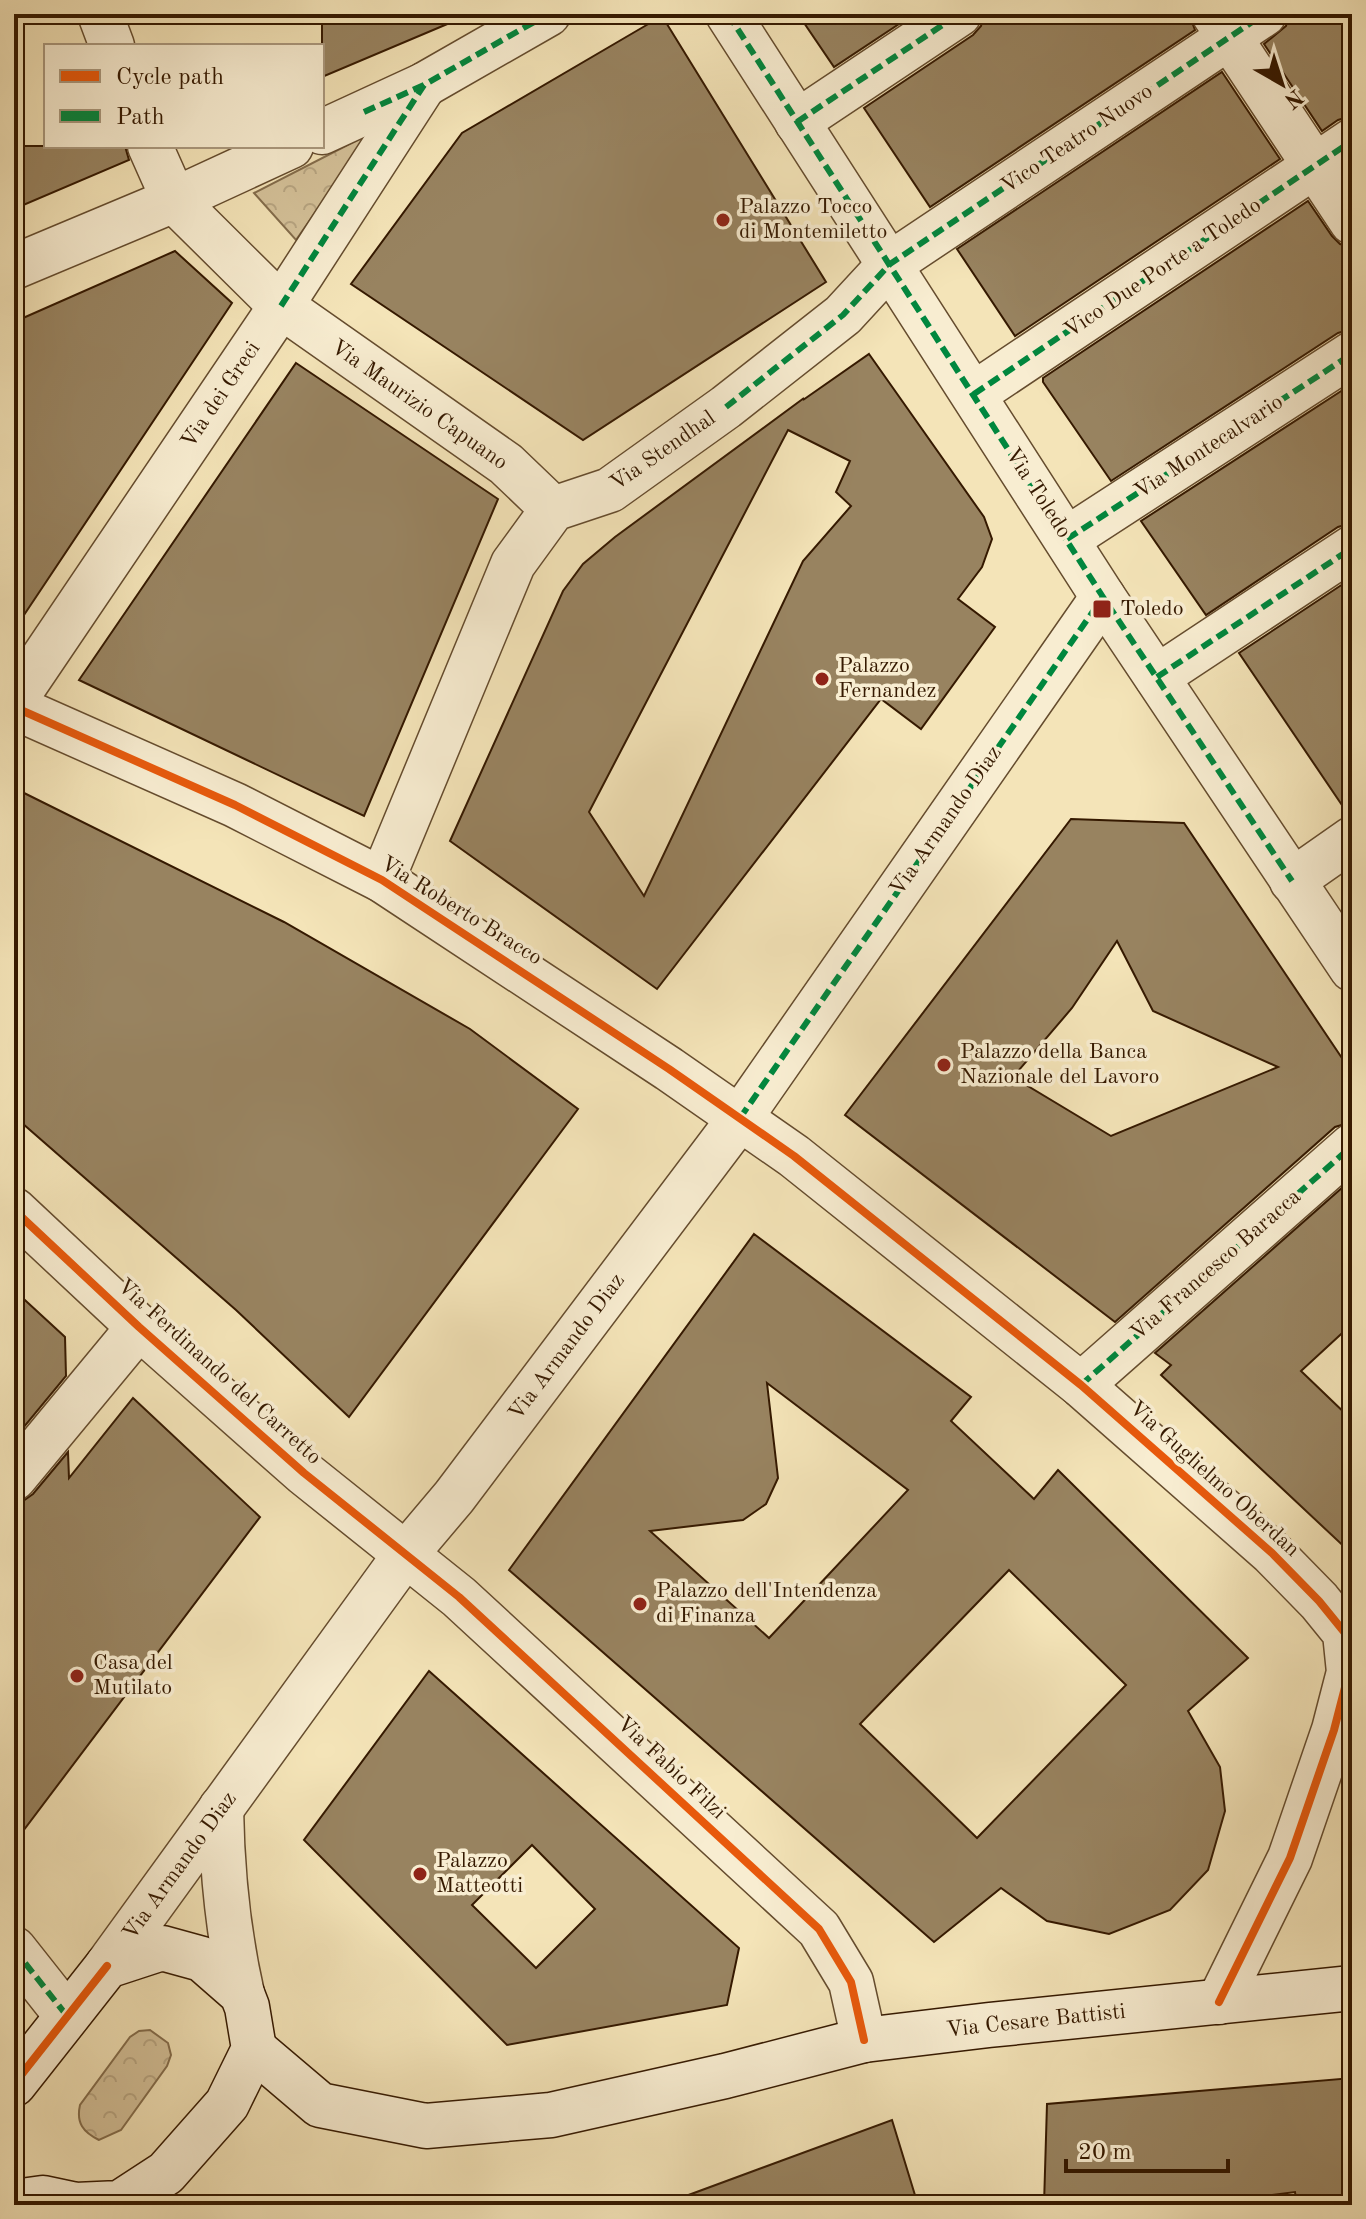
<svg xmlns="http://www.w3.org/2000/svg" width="1366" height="2219" font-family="'Old Standard TT',serif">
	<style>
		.forest { fill: url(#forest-crowns); stroke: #846d4c; stroke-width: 2 }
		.building { fill: #988360; stroke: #351900; stroke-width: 2; fill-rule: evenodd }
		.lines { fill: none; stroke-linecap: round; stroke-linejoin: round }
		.street-casing { stroke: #654c2e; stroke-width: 47 }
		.secondary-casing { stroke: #351900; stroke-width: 47 }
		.street { stroke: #f8edd1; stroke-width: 44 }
		.secondary { stroke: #f8edd1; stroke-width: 44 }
		.quiet { stroke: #00873e; stroke-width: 6; stroke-dasharray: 12 6; stroke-linecap: butt }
		.cycleway-casing { stroke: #f8edd1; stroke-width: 13 }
		.cycleway { stroke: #e8590c; stroke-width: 8 }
		.poi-dot { fill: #8f2418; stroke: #f8edd1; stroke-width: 3 }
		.labels { text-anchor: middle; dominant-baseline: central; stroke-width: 7; stroke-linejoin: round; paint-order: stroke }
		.street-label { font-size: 22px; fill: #351900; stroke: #f8edd1 }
		.poi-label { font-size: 22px; fill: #351900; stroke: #f8edd1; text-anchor: start }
	</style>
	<defs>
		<pattern id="forest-crowns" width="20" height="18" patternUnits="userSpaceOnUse" patternTransform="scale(2)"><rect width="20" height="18" fill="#d4c199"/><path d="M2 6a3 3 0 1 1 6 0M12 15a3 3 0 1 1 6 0" fill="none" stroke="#b7a582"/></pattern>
	</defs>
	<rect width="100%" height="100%" fill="#f4e4b8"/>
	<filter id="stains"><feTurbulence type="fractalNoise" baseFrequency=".0025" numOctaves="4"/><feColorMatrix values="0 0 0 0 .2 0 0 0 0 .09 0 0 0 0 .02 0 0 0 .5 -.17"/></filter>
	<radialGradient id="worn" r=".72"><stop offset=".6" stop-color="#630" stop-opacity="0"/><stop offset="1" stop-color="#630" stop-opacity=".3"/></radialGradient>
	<g class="forest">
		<path d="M371 133 296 240 254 193Z"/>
		<path d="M150 2030 168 2043 171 2055 167 2066 121 2130 99 2140C83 2132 76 2123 80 2105L130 2037 139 2031Z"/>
	</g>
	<g class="building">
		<path d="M322 14H471L322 77Z"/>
		<path d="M798 14H914L834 67Z"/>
		<path d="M984 14H1189L1195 30 930 207 864 108 973 35 981 26Z"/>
		<path d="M1289 14H1352V116L1338 120 1322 131 1264 44 1286 26Z"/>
		<path d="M662 16 826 282 583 440 351 284 462 133Z"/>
		<path d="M1222 72 1280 159 1015 336 957 249Z"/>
		<path d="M14 146H125L129 160 14 209Z"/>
		<path d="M1308 201 1332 236 1340 244 1352 247V329L1338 333 1111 481 1043 382V378Z"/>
		<path d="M175 251 232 303 14 630V322Z"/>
		<path d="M869 354 984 517 992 539 982 567 958 599 995 627 921 729 881 699 657 989 450 841 563 591 583 564 615 537 804 398 803 400ZM788 430 850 461 836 492 851 506 803 561 644 896 589 812Z"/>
		<path d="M296 363 498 499 364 816 79 680Z"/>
		<path d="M1352 384V523L1338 527 1206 615 1141 521Z"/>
		<path d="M1352 578V814H1348L1239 653Z"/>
		<path d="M14 788 284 922 470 1029 578 1109 349 1417 236 1310 14 1116Z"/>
		<path d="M1071 819 1184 823 1352 1073V1122L1335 1127 1115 1322 845 1115ZM1117 941 1153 1011 1278 1067 1111 1136 1013 1077 1072 1008Z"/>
		<path d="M1352 1179V1324L1301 1371 1352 1420V1554L1161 1375 1171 1365 1155 1353Z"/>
		<path d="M754 1234 971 1397 951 1421 1034 1499 1058 1470 1248 1658 1188 1711 1220 1767 1225 1811 1208 1870 1170 1910 1109 1934 1047 1921 1001 1888 934 1942 509 1570ZM767 1383 908 1490 769 1638 650 1531 743 1520 766 1504 778 1478ZM1009 1570 1126 1685 977 1838 860 1724Z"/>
		<path d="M14 1290 65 1337 66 1376 14 1439Z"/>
		<path d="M133 1398 260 1517 14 1843V1502L23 1501 33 1494 68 1452 69 1478Z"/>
		<path d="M429 1671 739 1948 727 2005 507 2045 304 1840ZM532 1845 595 1909 536 1968 472 1905Z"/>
		<path d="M1352 2078V2205H1297L1295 2192 1197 2205H1044L1047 2104Z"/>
		<path d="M892 2120 918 2205H676L675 2200Z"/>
	</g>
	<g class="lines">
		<defs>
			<g id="street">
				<path d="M100 14 112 46"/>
				<path d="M728 14 1103 597 1352 969"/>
				<path d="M1214 14 1352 222"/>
				<path d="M797 122 959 14"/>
				<path d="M322 132 424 85 548 14"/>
				<path d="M150 146 174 200 281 306 506 464 553 509"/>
				<path d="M14 267 174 200 291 146"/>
				<path d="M974 394 1352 141"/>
				<path d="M1067 539 1352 354"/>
				<path d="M1157 677 1352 548"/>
				<path d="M14 701 281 306 424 85"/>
				<path d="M14 707 235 805 382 880 669 1069 794 1156 1081 1385 1272 1553 1319 1601 1345 1633 1349 1672 1334 1730 1290 1858 1219 2002"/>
				<path d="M382 880 513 564 553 509 610 490 726 407 843 315 890 264 1264 14"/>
				<path d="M1292 881 1352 839"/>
				<path d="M14 1210 139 1327 304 1473 459 1597 819 1929 851 1982 864 2040"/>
				<path d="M1081 1385 1352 1146"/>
				<path d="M14 1478 139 1327"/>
				<path d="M221 1808C222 1871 228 1933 242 1994"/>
				<path d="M14 1949 67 2016"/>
				<path d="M107 1966 405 1555 454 1497 740 1118 1103 597"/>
			</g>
			<g id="secondary">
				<path d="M254 2049 320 2105 426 2126 551 2115 725 2076 864 2040 989 2025 1352 1988"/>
				<path d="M14 2084 107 1966 162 1948 202 1959 242 1994 247 2007 254 2049 227 2104 166 2173 120 2203 76 2205 43 2198 14 2202"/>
			</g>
		</defs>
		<use href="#street" class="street-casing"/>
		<use href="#secondary" class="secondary-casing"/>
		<use href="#street" class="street"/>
		<use href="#secondary" class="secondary"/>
		<g class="quiet">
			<path d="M728 14 1103 597 1292 881"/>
			<path d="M364 112 424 85 548 14"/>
			<path d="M797 122 959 14"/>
			<path d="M281 306 424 85"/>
			<path d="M974 394 1352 141"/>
			<path d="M726 407 843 315 890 264 1264 14"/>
			<path d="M1067 539 1352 354"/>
			<path d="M1157 677 1352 548"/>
			<path d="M740 1118 1103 597"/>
			<path d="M1081 1385 1352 1146"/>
			<path d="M14 1949 67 2016"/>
		</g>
		<defs>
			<g id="cycleway">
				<path d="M14 707 235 805 382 880 669 1069 794 1156 1081 1385 1272 1553 1319 1601 1345 1633 1349 1672 1334 1730 1290 1858 1219 2002"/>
				<path d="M14 1210 139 1327 304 1473 459 1597 819 1929 851 1982 864 2040"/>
				<path d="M14 2084 107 1966"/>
			</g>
		</defs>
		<use href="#cycleway" class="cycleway-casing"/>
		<use href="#cycleway" class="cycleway"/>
	</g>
	<g class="poi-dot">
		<circle cx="723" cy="220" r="8"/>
		<rect x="1092" y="599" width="20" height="20" rx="4"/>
		<circle cx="822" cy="679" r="8"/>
		<circle cx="944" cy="1065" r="8"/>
		<circle cx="640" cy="1604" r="8"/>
		<circle cx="77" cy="1676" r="8"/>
		<circle cx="420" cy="1874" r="8"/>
	</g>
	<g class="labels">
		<g class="street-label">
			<text transform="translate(1077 139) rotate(-34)">Vico Teatro Nuovo</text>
			<text transform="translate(1163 268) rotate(-34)">Vico Due Porte a Toledo</text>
			<text transform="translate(221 395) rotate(-56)">Via dei Greci</text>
			<text transform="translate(419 405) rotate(35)">Via Maurizio Capuano</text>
			<text transform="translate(1209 447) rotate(-33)">Via Montecalvario</text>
			<text transform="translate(663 451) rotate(-35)">Via Stendhal</text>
			<text transform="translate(1038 493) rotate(57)">Via Toledo</text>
			<text transform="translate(946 821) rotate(-55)">Via Armando Diaz</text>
			<text transform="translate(461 911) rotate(32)">Via Roberto Bracco</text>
			<text transform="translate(1216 1265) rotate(-41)">Via Francesco Baracca</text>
			<text transform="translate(567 1347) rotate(-53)">Via Armando Diaz</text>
			<text transform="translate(219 1372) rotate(42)">Via Ferdinando del Carretto</text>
			<text transform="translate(1214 1479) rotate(42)">Via Guglielmo Oberdan</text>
			<text transform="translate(671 1768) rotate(43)">Via Fabio Filzi</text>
			<text transform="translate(180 1866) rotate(-54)">Via Armando Diaz</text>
			<text transform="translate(1036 2021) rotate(-6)">Via Cesare Battisti</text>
		</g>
		<g class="poi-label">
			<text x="739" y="207">Palazzo Tocco<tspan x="739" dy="25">di Montemiletto</tspan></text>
			<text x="1120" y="609">Toledo</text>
			<text x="838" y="666">Palazzo<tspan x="838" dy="25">Fernandez</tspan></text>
			<text x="960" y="1052">Palazzo della Banca<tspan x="960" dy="25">Nazionale del Lavoro</tspan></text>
			<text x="656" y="1591">Palazzo dell'Intendenza<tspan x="656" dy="25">di Finanza</tspan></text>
			<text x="93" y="1663">Casa del<tspan x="93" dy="25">Mutilato</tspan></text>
			<text x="436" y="1861">Palazzo<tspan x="436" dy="25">Matteotti</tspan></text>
		</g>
	</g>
	<rect width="1366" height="2219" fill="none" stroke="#f4e4b8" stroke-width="48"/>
	<rect x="16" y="16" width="1334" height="2187" fill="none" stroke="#351900" stroke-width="4"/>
	<rect x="24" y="24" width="1318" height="2171" fill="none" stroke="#351900" stroke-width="2"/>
	<rect x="44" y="44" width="280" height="104" fill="#f8edd1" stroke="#aa987d" stroke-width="2"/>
	<rect x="60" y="70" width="40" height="12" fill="#e8590c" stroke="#aa987d" stroke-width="2"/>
	<text x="116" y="84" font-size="24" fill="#351900">Cycle path</text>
	<rect x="60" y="110" width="40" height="12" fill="#00873e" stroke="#aa987d" stroke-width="2"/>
	<text x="116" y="124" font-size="24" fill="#351900">Path</text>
	<g transform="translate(1282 84) rotate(141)" stroke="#f8edd1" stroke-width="6" paint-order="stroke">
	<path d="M0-6L14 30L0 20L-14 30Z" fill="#351900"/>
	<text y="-12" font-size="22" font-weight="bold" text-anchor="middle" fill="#351900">N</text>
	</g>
	<path d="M1066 2159v12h162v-12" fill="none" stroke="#351900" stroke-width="4"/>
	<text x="1078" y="2159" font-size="24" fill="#351900" stroke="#f8edd1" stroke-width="6" paint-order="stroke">20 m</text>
	<rect width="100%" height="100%" filter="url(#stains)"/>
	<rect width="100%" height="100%" fill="url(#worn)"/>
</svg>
